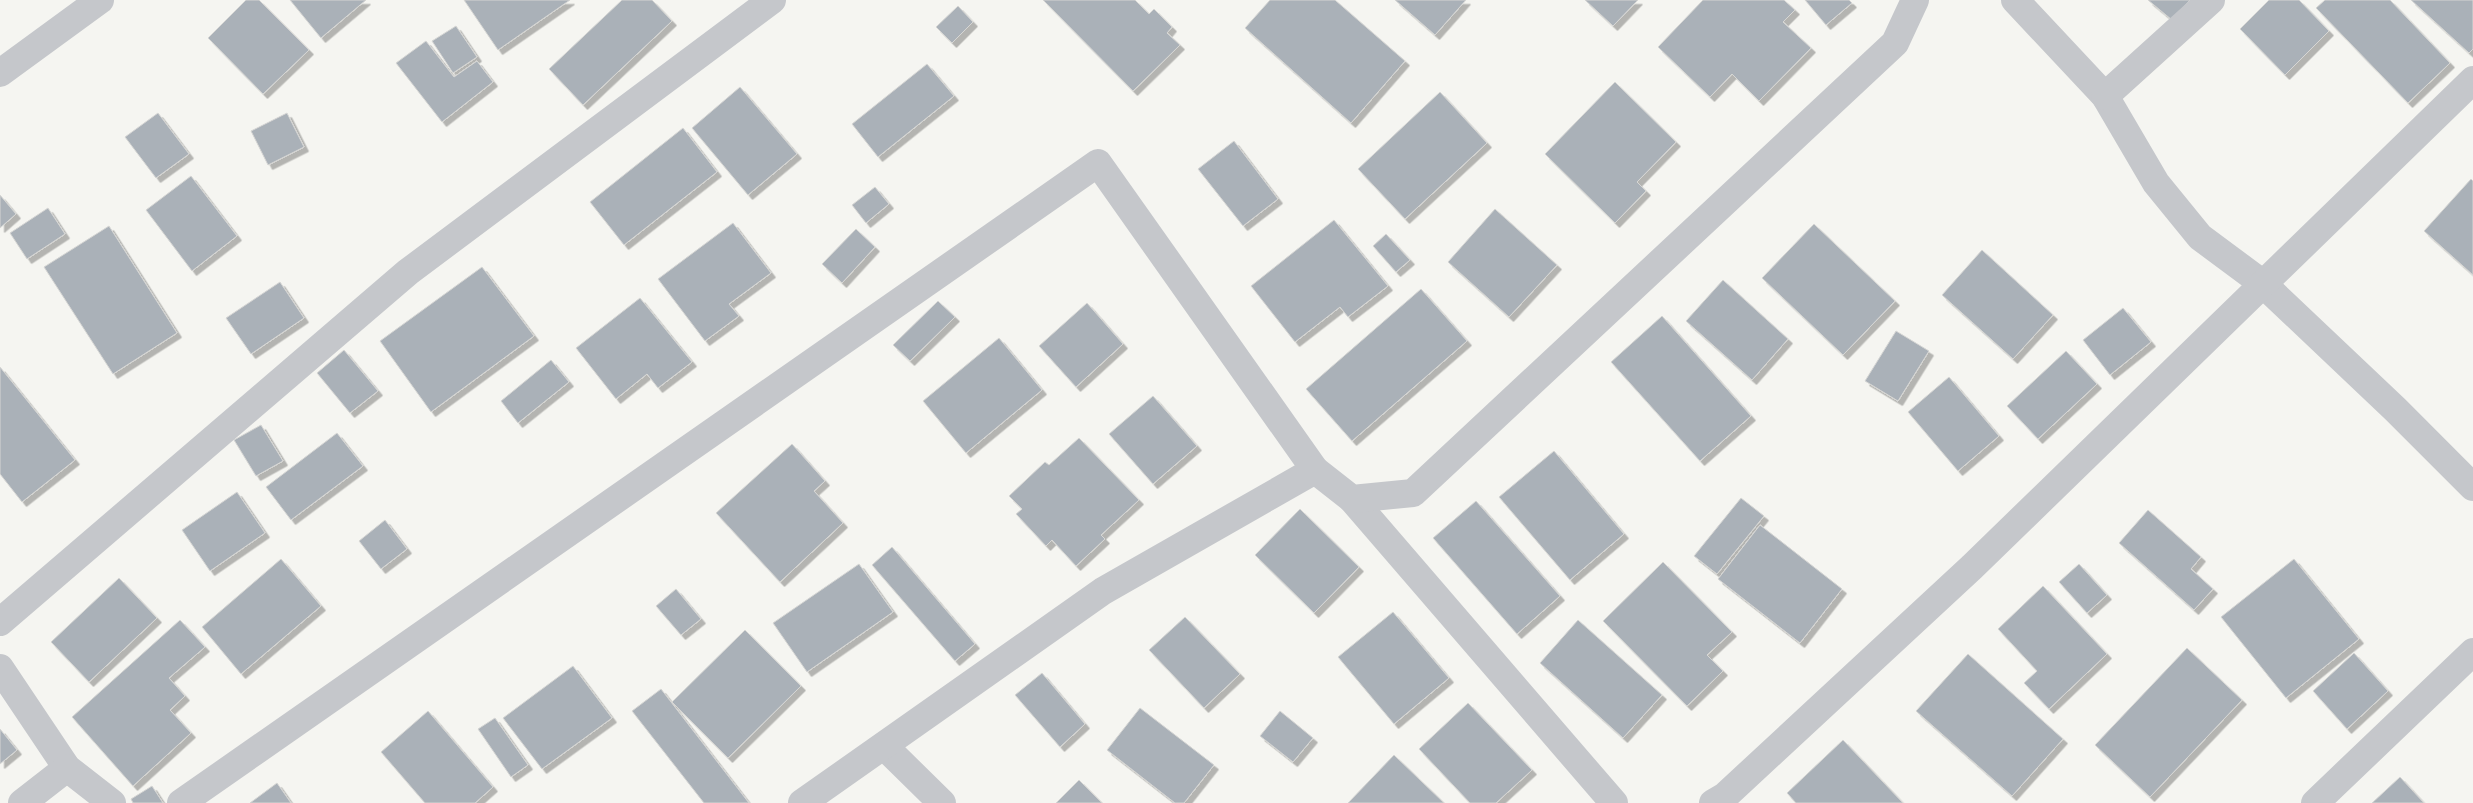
<svg xmlns="http://www.w3.org/2000/svg" width="2473" height="803" font-family="Figtree,sans-serif">
	<style>
		.building { fill: #aab1b8; stroke: #d6d6d4; filter: url(#shadow) }
		.lines { fill: none; stroke-linecap: round; stroke-linejoin: round }
		.street { stroke: #c5c7cb; stroke-width: 28 }
	</style>
	<defs>
		<filter id="shadow"><feDropShadow dx="4.5" dy="4.5" stdDeviation="0" flood-color="#0004"/></filter>
	</defs>
	<rect width="100%" height="100%" fill="#f5f5f1"/>
	<g class="building">
		<path d="M246 0H259L309 50 263 94 208 38Z"/>
		<path d="M290 0H366L321 38Z"/>
		<path d="M464 0H570L498 50Z"/>
		<path d="M622 0H652L672 21 583 105 549 69Z"/>
		<path d="M1043 0H1135L1149 14 1154 9 1172 27 1167 33 1180 45 1133 91Z"/>
		<path d="M1270 0H1335L1405 61 1351 123 1245 28Z"/>
		<path d="M1395 0H1466L1435 35Z"/>
		<path d="M1585 0H1638L1613 26Z"/>
		<path d="M1703 0H1784L1795 10 1783 22 1811 48 1759 101 1732 74 1710 97 1658 47Z"/>
		<path d="M1805 0H1849L1852 3 1826 25Z"/>
		<path d="M2148 0H2190L2172 20Z"/>
		<path d="M2269 0H2299L2329 31 2285 75 2240 29Z"/>
		<path d="M2325 0H2390L2450 63 2408 103 2316 8Z"/>
		<path d="M2411 0H2473V49L2469 53Z"/>
		<path d="M958 6 973 22 952 43 936 27Z"/>
		<path d="M456 26 477 57 453 73 432 41Z"/>
		<path d="M426 41 454 77 477 61 493 82 442 122 396 63Z"/>
		<path d="M927 64 954 96 878 157 852 124Z"/>
		<path d="M1615 82 1676 142 1637 182 1646 191 1615 223 1545 154Z"/>
		<path d="M740 87 797 154 748 195 692 128Z"/>
		<path d="M1440 92 1487 143 1405 219 1358 169Z"/>
		<path d="M158 113 189 154 156 178 125 137Z"/>
		<path d="M287 113 304 147 268 165 251 131Z"/>
		<path d="M683 128 717 172 624 245 590 202Z"/>
		<path d="M1234 141 1278 199 1243 226 1198 169Z"/>
		<path d="M191 176 237 236 192 271 146 210Z"/>
		<path d="M2471 179 2473 181V275L2424 231Z"/>
		<path d="M875 187 889 204 866 223 852 205Z"/>
		<path d="M0 195 16 214 0 228Z"/>
		<path d="M48 208 65 234 27 259 10 233Z"/>
		<path d="M1495 209 1557 265 1509 317 1448 262Z"/>
		<path d="M1334 220 1388 286 1348 317 1340 307 1295 342 1251 286Z"/>
		<path d="M733 223 771 273 729 304 739 316 705 341 658 279Z"/>
		<path d="M1814 224 1895 301 1843 355 1762 278Z"/>
		<path d="M109 226 177 333 113 374 44 267Z"/>
		<path d="M856 229 875 247 842 283 822 264Z"/>
		<path d="M1386 234 1410 260 1396 272 1373 246Z"/>
		<path d="M1982 250 2053 315 2013 359 1942 295Z"/>
		<path d="M482 267 534 336 431 412 380 341Z"/>
		<path d="M1723 280 1788 339 1752 380 1686 321Z"/>
		<path d="M280 282 304 318 251 354 226 318Z"/>
		<path d="M1421 289 1467 341 1352 441 1306 389Z"/>
		<path d="M640 298 692 362 658 388 647 374 616 399 576 348Z"/>
		<path d="M938 301 955 317 910 361 893 345Z"/>
		<path d="M1087 303 1123 344 1076 387 1039 346Z"/>
		<path d="M2123 308 2151 342 2110 375 2083 340Z"/>
		<path d="M1662 316 1751 416 1700 461 1611 362Z"/>
		<path d="M1896 331 1929 351 1898 401 1865 381Z"/>
		<path d="M999 338 1042 390 966 453 923 401Z"/>
		<path d="M344 350 378 391 350 413 317 373Z"/>
		<path d="M2066 351 2097 384 2038 439 2007 406Z"/>
		<path d="M551 360 569 382 518 423 501 401Z"/>
		<path d="M0 367 75 460 22 502 0 474Z"/>
		<path d="M1949 377 1999 436 1958 471 1908 412Z"/>
		<path d="M1153 396 1197 446 1153 484 1109 434Z"/>
		<path d="M261 425 283 461 256 476 234 440Z"/>
		<path d="M337 433 363 466 291 520 266 487Z"/>
		<path d="M1079 438 1139 500 1101 535 1105 539 1076 566 1052 540 1046 546 1016 514 1022 509 1009 496 1045 462 1049 465Z"/>
		<path d="M792 444 825 481 814 491 843 523 780 582 716 513Z"/>
		<path d="M1554 451 1624 534 1570 580 1499 497Z"/>
		<path d="M237 492 265 533 210 571 182 530Z"/>
		<path d="M1741 498 1764 516 1717 574 1694 556Z"/>
		<path d="M1476 501 1560 596 1517 634 1433 538Z"/>
		<path d="M1300 509 1359 567 1314 613 1255 555Z"/>
		<path d="M2148 510 2201 557 2191 569 2213 589 2194 610 2119 543Z"/>
		<path d="M385 520 407 549 381 569 359 541Z"/>
		<path d="M1760 525 1842 589 1800 643 1718 579Z"/>
		<path d="M892 547 975 644 955 661 872 565Z"/>
		<path d="M281 559 321 606 241 674 202 627Z"/>
		<path d="M2294 559 2359 639 2286 698 2221 617Z"/>
		<path d="M1663 562 1732 632 1707 655 1723 671 1687 706 1603 621Z"/>
		<path d="M859 564 893 612 807 672 773 623Z"/>
		<path d="M2079 564 2107 595 2087 613 2059 582Z"/>
		<path d="M119 578 157 618 89 682 51 642Z"/>
		<path d="M2043 586 2107 654 2049 709 2024 683 2037 671 1998 629Z"/>
		<path d="M676 589 701 619 681 635 656 606Z"/>
		<path d="M1393 612 1449 678 1394 724 1338 657Z"/>
		<path d="M1185 617 1240 674 1204 708 1149 650Z"/>
		<path d="M180 620 205 647 169 678 185 696 170 710 191 733 133 786 72 717Z"/>
		<path d="M1578 620 1662 695 1623 738 1540 663Z"/>
		<path d="M745 630 801 686 728 758 672 702Z"/>
		<path d="M2187 648 2242 700 2150 797 2095 745Z"/>
		<path d="M2354 653 2388 691 2347 729 2313 691Z"/>
		<path d="M1968 654 2063 739 2012 796 1916 711Z"/>
		<path d="M573 666 612 718 542 769 503 718Z"/>
		<path d="M1042 673 1085 724 1060 747 1015 695Z"/>
		<path d="M661 689 749 803H704L632 711Z"/>
		<path d="M1468 703 1532 770 1496 803H1470L1419 749Z"/>
		<path d="M1140 708 1214 765 1184 803H1175L1107 750Z"/>
		<path d="M428 711 493 787 475 803H425L381 752Z"/>
		<path d="M1280 711 1313 738 1293 762 1260 736Z"/>
		<path d="M495 718 528 765 511 777 478 729Z"/>
		<path d="M0 729 17 750 0 764Z"/>
		<path d="M1843 740 1903 803H1796L1787 793Z"/>
		<path d="M1394 755 1444 803H1348Z"/>
		<path d="M2400 777 2424 803H2372Z"/>
		<path d="M1079 780 1102 803H1056Z"/>
		<path d="M277 783 291 803H250Z"/>
		<path d="M152 786 163 803H133L131 799Z"/>
	</g>
	<g class="lines">
		<g class="street">
			<path d="M2015 0 2105 96 2156 183 2200 237 2262 283 2395 409 2473 487"/>
			<path d="M0 73 100 0"/>
			<path d="M2105 96 2211 0"/>
			<path d="M1352 499 1614 803"/>
			<path d="M0 622 408 272 772 0"/>
			<path d="M0 668 67 768 112 803"/>
			<path d="M884 746 942 803"/>
			<path d="M22 803 67 768"/>
			<path d="M181 803 1098 163 1315 470"/>
			<path d="M802 803 1103 591 1315 470 1352 499 1413 493 1895 43 1915 0"/>
			<path d="M1713 803 1725 796 1972 567 2473 80"/>
			<path d="M2315 803 2473 652"/>
		</g>
	</g>
</svg>
